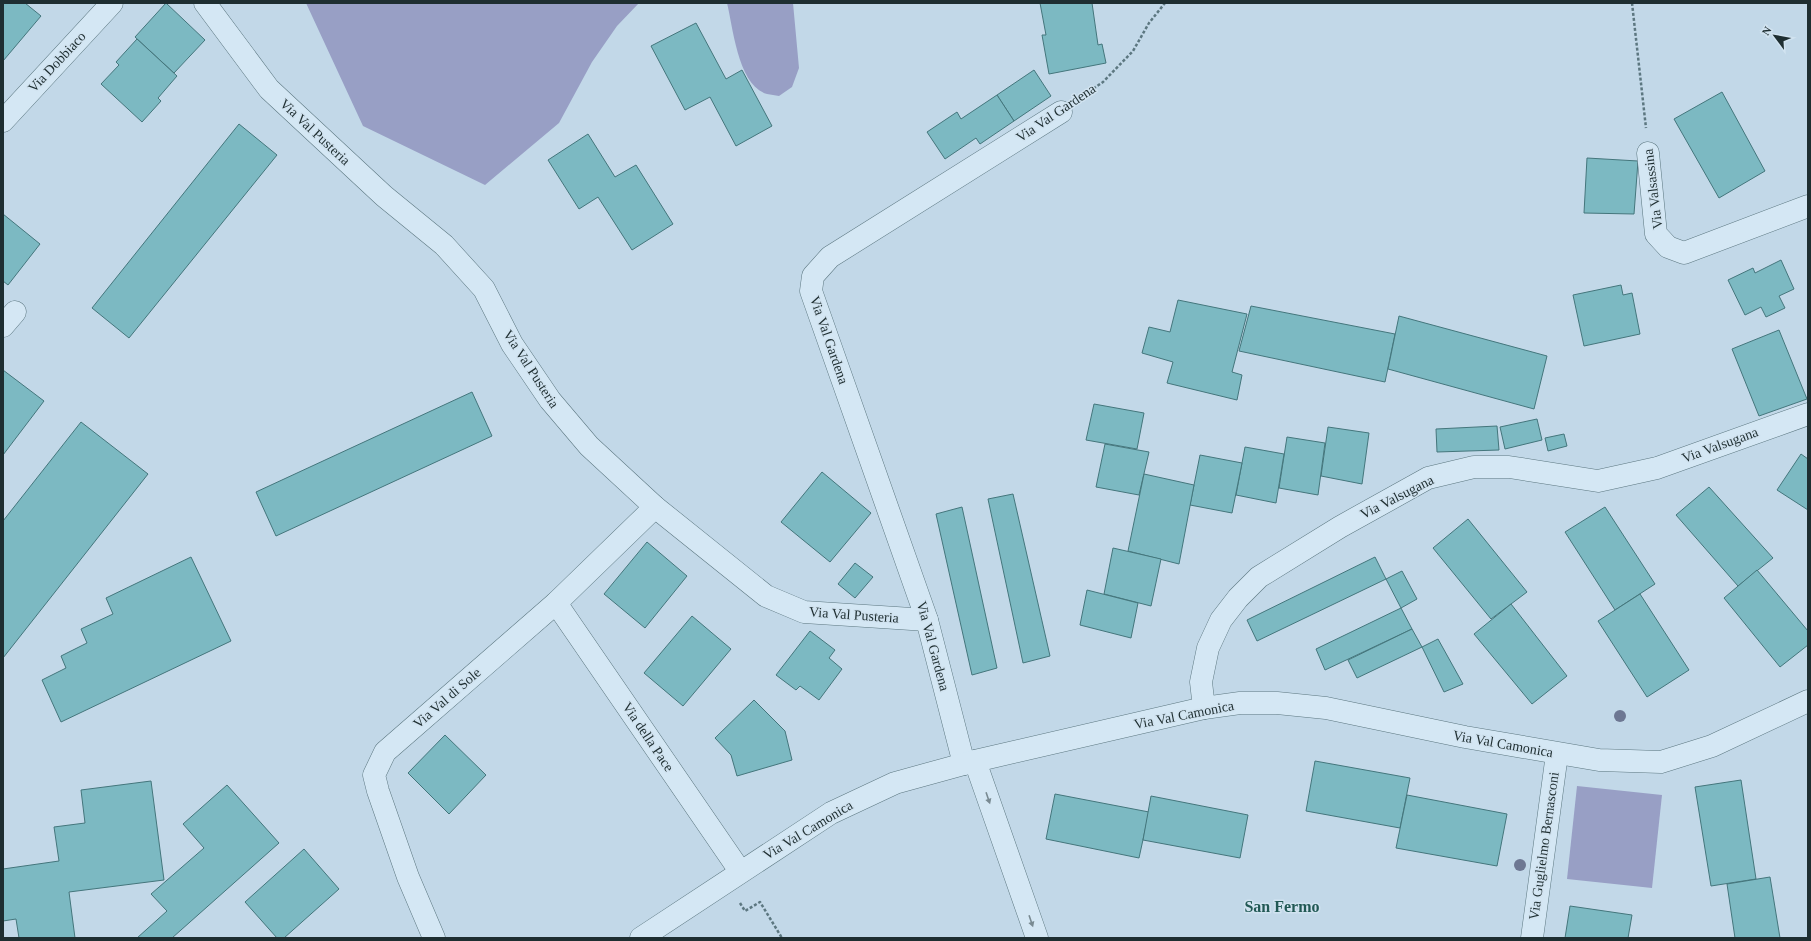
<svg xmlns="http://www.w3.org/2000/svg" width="1811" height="941" font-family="Georgia,serif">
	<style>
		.green { fill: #989fc5 }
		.building { fill: #7cb9c2; stroke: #44767c }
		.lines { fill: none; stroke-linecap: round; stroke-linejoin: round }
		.minor-casing { stroke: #5c7780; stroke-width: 23 }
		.path { stroke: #5c7780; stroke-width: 2.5; stroke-dasharray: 3 2; stroke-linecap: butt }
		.minor { stroke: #d4e7f4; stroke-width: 22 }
		.tree { fill: #6d7792 }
		.oneway { fill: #798a92 }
		.labels { text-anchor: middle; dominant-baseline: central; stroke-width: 3; stroke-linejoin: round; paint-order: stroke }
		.street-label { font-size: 14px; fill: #1e2e31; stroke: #d1e3f0 }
		.quarter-label { font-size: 16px; font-weight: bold; fill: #225955; stroke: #d1e3f0 }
	</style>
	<rect width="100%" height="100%" fill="#c2d8e8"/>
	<g class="green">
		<path d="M306 3H639L617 26 592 62 559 123 485 185 363 126Z"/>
		<path d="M727 3H793L799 68 792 87 779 96C775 95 771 95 767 94 738 86 733 27 727 3Z"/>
		<path d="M1577 786 1662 795 1652 888 1567 879Z"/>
	</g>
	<g class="building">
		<path d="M3 3H25L41 16 3 61Z"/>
		<path d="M166 3 205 40 174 73 135 37Z"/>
		<path d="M1040 3H1092L1098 45 1102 44 1106 63 1049 74 1042 35H1046Z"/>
		<path d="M696 23 726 79 742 70 772 126 736 146 710 97 685 110 651 46Z"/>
		<path d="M137 39 177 76 158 98 161 101 142 122 101 84 119 65 116 62Z"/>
		<path d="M1034 70 1051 96 1014 121 997 95Z"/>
		<path d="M1722 92 1765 171 1719 198 1674 119Z"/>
		<path d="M997 95 1014 121 980 144 976 138 945 159 927 132 957 112 961 119Z"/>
		<path d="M239 124 277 155 129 338 92 308Z"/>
		<path d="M588 134 615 177 636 165 673 224 632 250 598 197 579 209 548 160Z"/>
		<path d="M1587 158 1638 161 1634 214 1584 213Z"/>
		<path d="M3 214 40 244 8 285 3 281Z"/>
		<path d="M1781 260 1794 289 1779 296 1785 308 1766 317 1761 307 1745 315 1728 280 1753 268 1755 273Z"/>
		<path d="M1621 285 1623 295 1632 293 1640 334 1584 346 1573 295Z"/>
		<path d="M1178 300 1247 314 1232 372 1242 375 1237 400 1167 383 1173 362 1142 353 1149 327 1170 332Z"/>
		<path d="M1251 306 1395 334 1385 382 1239 351Z"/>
		<path d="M1399 316 1547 356 1534 409 1388 369Z"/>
		<path d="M1779 330 1807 399 1759 416 1732 349Z"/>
		<path d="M3 370 44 401 3 455Z"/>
		<path d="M472 392 492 436 276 536 256 492Z"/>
		<path d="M1094 404 1144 413 1137 449 1086 440Z"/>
		<path d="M1537 419 1542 440 1505 449 1500 427Z"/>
		<path d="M81 422 148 474 3 658V521Z"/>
		<path d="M1497 426 1499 450 1437 452 1436 429Z"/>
		<path d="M1328 427 1369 433 1362 484 1321 476Z"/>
		<path d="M1564 434 1567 446 1548 451 1545 438Z"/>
		<path d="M1287 437 1325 443 1318 495 1279 488Z"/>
		<path d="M1105 444 1149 452 1139 495 1096 487Z"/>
		<path d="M1245 447 1284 454 1276 503 1236 495Z"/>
		<path d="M1801 454 1808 459V510L1777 490Z"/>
		<path d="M1200 455 1242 463 1232 513 1190 505Z"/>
		<path d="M822 472 871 513 830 562 781 522Z"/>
		<path d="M1144 474 1194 485 1179 564 1128 551Z"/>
		<path d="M1709 487 1773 558 1738 586 1676 515Z"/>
		<path d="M1013 494 1050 656 1023 663 988 499Z"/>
		<path d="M962 507 997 668 972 675 936 514Z"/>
		<path d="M1605 507 1655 584 1615 610 1565 532Z"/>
		<path d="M1468 519 1527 592 1491 619 1433 548Z"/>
		<path d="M647 542 687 576 645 628 604 594Z"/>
		<path d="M1113 548 1161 559 1151 606 1104 594Z"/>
		<path d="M191 557 231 641 61 722 42 680 66 668 61 656 87 643 81 629 113 614 106 598Z"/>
		<path d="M1375 557 1386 579 1257 641 1247 620Z"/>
		<path d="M855 563 873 577 855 598 838 584Z"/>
		<path d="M1757 570 1808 631V645L1780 667 1724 598Z"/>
		<path d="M1402 571 1417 599 1401 608 1386 579Z"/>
		<path d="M1087 590 1138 603 1131 638 1080 625Z"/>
		<path d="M1640 594 1689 670 1647 697 1598 621Z"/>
		<path d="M1511 604 1567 676 1532 704 1474 634Z"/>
		<path d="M1401 608 1412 629 1325 670 1316 649Z"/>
		<path d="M692 616 731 649 683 706 644 673Z"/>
		<path d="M1412 629 1422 647 1357 678 1348 660Z"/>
		<path d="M810 631 835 650 829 658 842 669 819 700 800 686 796 690 776 675Z"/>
		<path d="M1438 639 1463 684 1444 692 1422 647Z"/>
		<path d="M754 700 785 731 792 760 737 776 731 755 715 738Z"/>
		<path d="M445 735 486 775 449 814 408 773Z"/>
		<path d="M1315 761 1410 778 1400 828 1306 811Z"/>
		<path d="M1741 780 1756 879 1711 886 1695 787Z"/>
		<path d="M151 781 164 880 69 892 75 938H19L16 919 3 921V869L59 861 54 827 85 823 81 790Z"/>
		<path d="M227 785 279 843 172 938H137L167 911 151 894 204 848 183 824Z"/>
		<path d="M1055 794 1149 812 1139 858 1046 839Z"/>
		<path d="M1407 795 1507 814 1497 866 1396 848Z"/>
		<path d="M1151 796 1248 815 1240 858 1143 840Z"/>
		<path d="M304 849 339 889 284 938H277L245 902Z"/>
		<path d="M1770 877 1780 938H1735L1727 884Z"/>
		<path d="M1570 906 1632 915 1628 938H1565Z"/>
	</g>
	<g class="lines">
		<defs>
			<g id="minor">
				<path d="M205 3 269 89 384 196 444 245 484 289 512 344 550 400 589 446 655 507 766 596 804 612 927 620"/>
				<path d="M3 121 112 3"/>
				<path d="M1648 153 1656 234 1668 247 1684 253 1808 206"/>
				<path d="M3 326 15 312"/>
				<path d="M556 603 740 871"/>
				<path d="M1204 708 1201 682 1208 648 1221 620 1238 598 1259 577 1340 527 1428 478 1474 467H1509L1598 481 1657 468 1808 414"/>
				<path d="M975 761 1037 938"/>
				<path d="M964 764 927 620 811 291 813 276 830 257 1061 112"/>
				<path d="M434 938 408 877 378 791 374 775 385 752 556 603 655 507"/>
				<path d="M641 938 831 813 895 783 975 761 1204 708 1240 703H1277L1326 708 1465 737 1599 760 1661 762 1712 746 1808 701"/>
				<path d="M1532 938 1557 754"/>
			</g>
		</defs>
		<use href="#minor" class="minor-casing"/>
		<g class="path">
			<path d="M1632 3 1646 128"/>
			<path d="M1081 97 1103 82 1133 51 1149 23 1165 3"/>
			<path d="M740 903 745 911 760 902 782 938"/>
		</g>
		<use href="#minor" class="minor"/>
	</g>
	<g class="tree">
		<circle cx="1620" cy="716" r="6"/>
		<circle cx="1520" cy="865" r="6"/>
	</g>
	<defs><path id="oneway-solid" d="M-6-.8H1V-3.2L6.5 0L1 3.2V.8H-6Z"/></defs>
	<g class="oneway">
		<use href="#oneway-solid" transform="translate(988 798) rotate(71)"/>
		<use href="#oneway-solid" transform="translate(1031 921) rotate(71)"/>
	</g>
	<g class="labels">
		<g class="street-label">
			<text transform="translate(57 62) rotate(-47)">Via Dobbiaco</text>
			<text transform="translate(1056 113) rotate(-34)">Via Val Gardena</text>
			<text transform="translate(315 132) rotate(43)">Via Val Pusteria</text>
			<text transform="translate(1653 189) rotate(-97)">Via Valsassina</text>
			<text transform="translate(829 340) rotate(71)">Via Val Gardena</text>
			<text transform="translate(531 369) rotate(57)">Via Val Pusteria</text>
			<text transform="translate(1720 445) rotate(-20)">Via Valsugana</text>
			<text transform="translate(1397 497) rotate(-27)">Via Valsugana</text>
			<text transform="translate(854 615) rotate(4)">Via Val Pusteria</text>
			<text transform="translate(933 646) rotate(75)">Via Val Gardena</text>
			<text transform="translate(447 698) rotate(-41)">Via Val di Sole</text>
			<text transform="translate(1184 715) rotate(-11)">Via Val Camonica</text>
			<text transform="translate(648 737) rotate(56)">Via della Pace</text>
			<text transform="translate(1503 744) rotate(10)">Via Val Camonica</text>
			<text transform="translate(808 830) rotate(-31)">Via Val Camonica</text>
			<text transform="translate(1544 846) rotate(-82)">Via Guglielmo Bernasconi</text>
		</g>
		<g class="quarter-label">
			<text x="1282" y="906">San Fermo</text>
		</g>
	</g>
	<rect width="1811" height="941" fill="none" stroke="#1e2e31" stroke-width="8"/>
	<g transform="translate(1775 36) rotate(302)" stroke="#d1e3f0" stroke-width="3" paint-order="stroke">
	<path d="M0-3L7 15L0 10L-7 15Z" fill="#1e2e31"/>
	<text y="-6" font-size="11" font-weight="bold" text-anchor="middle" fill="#1e2e31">N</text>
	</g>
</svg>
